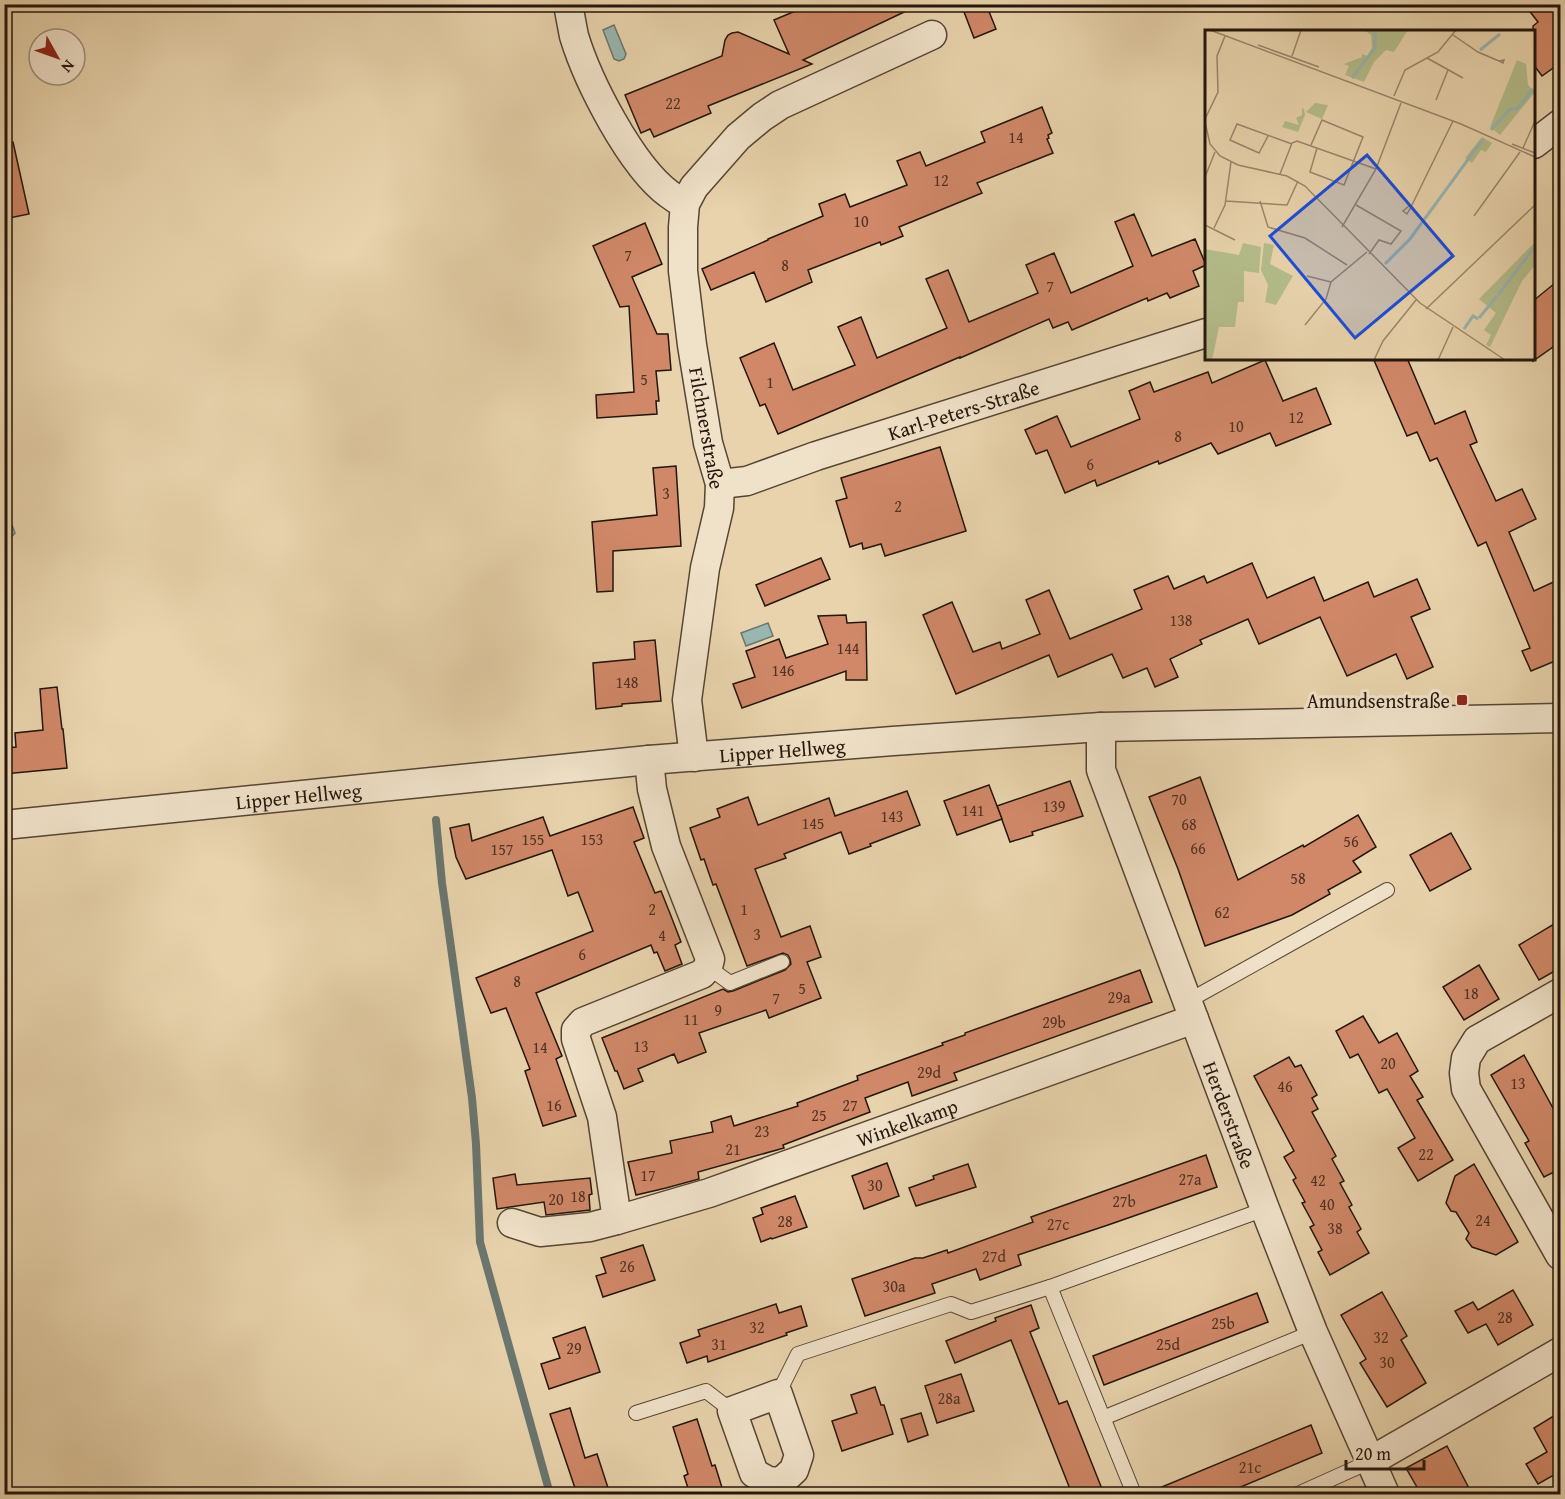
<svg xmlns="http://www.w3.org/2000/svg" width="1565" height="1499" font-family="'Gentium Book Plus',serif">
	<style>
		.water { fill: #99b6b1; stroke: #6a766f; stroke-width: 1.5 }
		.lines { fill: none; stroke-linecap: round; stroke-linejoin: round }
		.stream { stroke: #6a766f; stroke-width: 8 }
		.building { fill: #d08868; stroke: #24160c; stroke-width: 1.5 }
		.service-casing { stroke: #554534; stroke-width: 16 }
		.minor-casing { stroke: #554534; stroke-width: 31 }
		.service { stroke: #f0e2c9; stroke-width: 14 }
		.minor { stroke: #f0e2c9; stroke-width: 28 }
		.poi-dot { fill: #8f2418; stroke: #f0e2c9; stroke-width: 2 }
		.labels { text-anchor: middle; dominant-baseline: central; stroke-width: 6; stroke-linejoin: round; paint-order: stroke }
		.number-label { font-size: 16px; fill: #4f3223 }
		.street-label { font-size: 20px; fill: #24160c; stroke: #f0e2c9 }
		.poi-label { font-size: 20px; fill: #24160c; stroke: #f0e2c9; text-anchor: end }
		.inset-river { fill: none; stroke: #99b6b1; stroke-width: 3 }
		.inset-road { fill: none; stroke: #9a876c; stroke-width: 1.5 }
		.view { fill: #1d4ed8; fill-opacity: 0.15; stroke: #1d4ed8; stroke-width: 3 }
		.inset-edge { fill: none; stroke: #24160c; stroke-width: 3 }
	</style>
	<rect width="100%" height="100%" fill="#e8d3ac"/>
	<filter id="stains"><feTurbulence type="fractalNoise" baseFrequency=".00333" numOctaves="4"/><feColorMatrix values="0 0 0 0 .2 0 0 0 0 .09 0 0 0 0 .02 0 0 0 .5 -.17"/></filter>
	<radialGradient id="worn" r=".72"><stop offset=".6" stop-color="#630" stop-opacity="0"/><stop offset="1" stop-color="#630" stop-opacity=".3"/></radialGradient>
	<g class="water">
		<path d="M614 25 626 54 624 59 619 61 614 59 603 30Z"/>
		<path d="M4 521 12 525 15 533 7 542 5 543Z"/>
		<path d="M768 623 773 636 746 646 741 633Z"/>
	</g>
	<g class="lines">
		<path class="stream" d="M436 820 442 883 472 1098 476 1144 480 1242 550 1494"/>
	</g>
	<g class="building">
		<path d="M812 4H921L803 60 812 64 708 106 711 113 654 137 650 129 641 133 625 95 722 56 725 40 728 35 732 33 738 32 789 54 774 20Z"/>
		<path d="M961 4H986L996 29 974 38Z"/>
		<path d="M1524 4H1560V63L1542 76 1533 64V26L1538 22Z"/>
		<path d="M1042 107 1052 133 1048 135 1049 138 1047 139 1053 153 977 183 982 193 899 227 903 236 881 245 880 242 808 270 812 282 766 302 754 272 711 290 702 269 768 240V239L823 216 819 204 845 194 850 207 907 185 897 161 920 152 926 166 985 142 981 132Z"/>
		<path d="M13 142 29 214 4 219V143Z"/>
		<path d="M1134 214 1152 256 1195 239 1206 265 1193 271 1199 286 1170 298 1167 293 1148 301 1147 298 1072 330 1068 322 1053 328 1049 319 960 358V357L778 434 765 404 760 406 740 358 774 343 793 390 855 365 838 327 861 317 877 358 947 328 926 279 948 270 969 322 1038 293 1026 265 1054 253 1071 293 1133 266 1115 222Z"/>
		<path d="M645 223 662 264 632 277 657 334H668L671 370 656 371 659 401H656L657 414 597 418 596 395 634 392 629 306 620 307 593 246Z"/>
		<path d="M1560 279V342L1533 361V301Z"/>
		<path d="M1373 358H1407L1435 424 1465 411 1477 442 1470 445 1496 501 1522 489 1536 519 1509 532 1534 591 1560 579V659L1531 671 1522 651 1530 648 1486 542 1478 546 1437 458 1430 461 1417 432 1407 436Z"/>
		<path d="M1265 360 1283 401 1316 388 1331 424 1276 446 1270 433 1218 454 1211 443 1159 464 1158 461 1097 486 1095 480 1065 493 1047 450 1036 454 1025 430 1057 416 1071 447 1140 419 1129 391 1150 382 1154 392 1208 372 1212 383Z"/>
		<path d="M940 447 966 531 885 556 881 544 863 549 862 543 850 547 836 501 847 498 841 478Z"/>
		<path d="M676 466 681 546 613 551V591L597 592 592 522 657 515 653 468Z"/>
		<path d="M821 558 830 579 765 606 756 585Z"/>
		<path d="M1252 563 1267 598 1314 577 1324 601 1368 582 1374 597 1417 579 1430 609 1411 617 1433 667 1407 679 1396 654 1347 676 1320 617 1259 644 1248 619 1200 640 1202 644 1170 659 1178 677 1155 687 1147 668 1123 678 1112 654 1058 677 1049 655 956 694 923 615 952 602 973 652 1000 642 1002 649 1040 634 1026 600 1049 590 1070 639 1142 609 1134 590 1168 576 1174 589 1204 576 1207 583Z"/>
		<path d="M846 615 847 623 866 622 867 680H846V671L742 708 733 684 755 677 746 651 779 639 786 658 828 644 818 616Z"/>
		<path d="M655 640 661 701 622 704V706L596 709 593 663 635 659 634 642Z"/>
		<path d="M57 687 62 729H63L67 768 4 774V748L16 747 15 733 43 730 40 689Z"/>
		<path d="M1200 777 1238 880 1303 845 1304 847 1358 815 1376 847 1353 861 1361 872 1328 890 1330 894 1292 915 1205 946 1178 869 1149 797Z"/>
		<path d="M1070 781 1083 816 1032 832 1033 835 1010 842 997 806Z"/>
		<path d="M989 785 1002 819 957 835 944 801Z"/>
		<path d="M907 791 920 825 870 844 871 846 849 854 841 832 784 854 786 858 755 869 781 937 810 926 821 957 807 962 821 998 769 1018 766 1010 699 1033 706 1052 678 1063 674 1054 638 1069 643 1081 624 1089 617 1071H615L602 1038 723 989 728 992 733 991 785 970 791 964 790 959 788 955 783 953 747 966 716 884 713 885 704 859 701 860 690 828 720 817 717 809 748 797 758 825 829 798 835 816Z"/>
		<path d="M633 807 644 838 634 842 655 893 661 891 671 916 681 942 675 945 682 964 665 971 657 952 654 953 651 945 536 993 562 1056 556 1059 576 1116 543 1126 525 1071 530 1069 506 1008 491 1013 476 978 593 931 578 892 568 896 552 850 466 879 456 857 450 828 469 824 472 841 543 817 550 836Z"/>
		<path d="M1451 833 1471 869 1430 891 1410 855Z"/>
		<path d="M1554 924 1560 935V968L1539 980 1519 945Z"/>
		<path d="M1479 965 1499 999 1464 1020 1443 987Z"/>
		<path d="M1140 970 1152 1002 954 1073 957 1080 912 1096 908 1082 865 1098 870 1112 783 1145 784 1148 698 1172 699 1179 666 1188 636 1195 628 1162 672 1153 670 1141 713 1132 711 1122 731 1116 734 1126 798 1106 797 1103 858 1080 857 1076 943 1045 942 1043 965 1035V1033Z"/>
		<path d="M1363 1016 1379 1043 1397 1033 1418 1071 1410 1076 1423 1097 1417 1100 1453 1160 1418 1181 1398 1148 1415 1138 1387 1089 1379 1093 1358 1054 1350 1058 1336 1031Z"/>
		<path d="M1524 1055 1560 1121V1169L1544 1177 1525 1143 1529 1141 1491 1075Z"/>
		<path d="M1289 1057 1295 1067 1301 1065 1317 1095 1312 1098 1318 1109 1312 1112 1336 1156 1332 1159 1344 1181 1340 1183 1352 1205 1349 1207 1361 1229 1357 1232 1369 1253 1330 1275 1318 1252 1322 1250 1310 1227 1314 1225 1302 1203 1305 1202 1293 1180 1296 1178 1284 1157 1294 1151 1254 1076Z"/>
		<path d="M1206 1155 1217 1187 1108 1225 1018 1255 1021 1265 980 1280 976 1269 932 1284 935 1293 865 1316 852 1279 915 1258H923L947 1250 948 1253 1033 1222 1031 1217Z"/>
		<path d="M887 1163 899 1196 864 1209 852 1176Z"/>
		<path d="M968 1164 976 1187 916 1206 909 1188 934 1179 933 1176Z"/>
		<path d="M1474 1164 1518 1242 1496 1255 1472 1247 1466 1239 1469 1233 1456 1212 1451 1211 1446 1203 1455 1176Z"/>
		<path d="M515 1174 517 1185 590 1178 592 1194 589 1195 590 1210 546 1215 544 1202 497 1209 493 1178Z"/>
		<path d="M795 1196 807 1227 772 1239 771 1238 761 1242 753 1218 763 1214 761 1208Z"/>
		<path d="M643 1245 655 1280 603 1297 596 1276 606 1273 601 1258Z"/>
		<path d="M1513 1290 1533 1325 1498 1345 1486 1324 1468 1333 1455 1311 1473 1302 1478 1310Z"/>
		<path d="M1382 1292 1407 1336 1401 1340 1426 1383 1387 1407 1360 1363 1366 1359 1341 1315Z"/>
		<path d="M1257 1293 1268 1322 1104 1385 1093 1356Z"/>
		<path d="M776 1304 779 1313 801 1306 807 1326 786 1333 787 1335 708 1362 707 1356 687 1363 680 1343 700 1336 698 1330Z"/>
		<path d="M1031 1305 1039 1328 1030 1332 1059 1404 1067 1401 1104 1494H1072L1011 1340 955 1363 946 1341 996 1321 995 1318Z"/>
		<path d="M585 1327 600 1372 549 1389 541 1364 560 1358 553 1338Z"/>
		<path d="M961 1374 974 1411 937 1423 925 1386Z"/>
		<path d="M875 1387 881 1405H884L893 1434 842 1451 832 1421 857 1413 851 1395Z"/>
		<path d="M570 1408 585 1458 597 1454 610 1494H577L550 1414Z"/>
		<path d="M1560 1412V1475L1559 1472 1538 1484 1526 1464 1547 1452 1534 1428Z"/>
		<path d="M921 1413 928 1435 908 1442 901 1419Z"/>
		<path d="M697 1419 712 1466 715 1465 724 1494H690L684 1476 688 1474 673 1427Z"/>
		<path d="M1311 1425 1322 1453 1224 1494H1145Z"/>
		<path d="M1447 1446 1472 1494H1421L1406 1468Z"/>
	</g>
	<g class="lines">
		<defs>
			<g id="service">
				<path d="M708 967 730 983 782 962"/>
				<path d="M1188 1001 1387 890"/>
				<path d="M1050 1287 1265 1209"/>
				<path d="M778 1394 798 1354 951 1304 971 1312 1050 1287 1134 1494"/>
				<path d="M636 1413 706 1391 732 1411"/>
				<path d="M1103 1418 1313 1332"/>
				<path d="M1298 1494 1369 1462"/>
			</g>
			<g id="minor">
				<path d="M568 4C570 15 572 26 574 36 588 82 631 166 669 194 674 198 679 201 685 204"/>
				<path d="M1534 144 1560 124"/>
				<path id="s1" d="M720 484 747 481 816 456 1206 333"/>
				<path id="s2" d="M1101 727V770L1265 1209 1313 1332 1385 1494"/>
				<path d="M694 757 687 700 705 568 719 508 720 484 708 443 692 345 683 271V227L685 204 694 187 738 137 762 117 780 105 932 35"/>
				<path id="s3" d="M649 760 652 789 666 846 710 959 708 967 702 974 583 1022 576 1030V1039L602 1117 617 1220 709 1193 1194 1019"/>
				<path id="s4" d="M4 825 649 760 893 741 1101 727 1560 718"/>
				<path d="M1560 993 1477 1040 1466 1058 1464 1073 1466 1089 1560 1255"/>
				<path d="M512 1223 540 1232 590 1227 617 1220"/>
				<path d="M778 1394 799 1455 794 1470 781 1482 768 1481 754 1473 732 1411Z"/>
				<path d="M1369 1462 1560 1352"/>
			</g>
		</defs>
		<use href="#service" class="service-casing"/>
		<use href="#minor" class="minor-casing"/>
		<use href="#service" class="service"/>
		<use href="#minor" class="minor"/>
	</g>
	<rect class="poi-dot" x="1456" y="694" width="12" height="12" rx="3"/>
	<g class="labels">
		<g class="number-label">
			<text x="673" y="103">22</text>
			<text x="1016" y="137">14</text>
			<text x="941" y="180">12</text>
			<text x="861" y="221">10</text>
			<text x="628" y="255">7</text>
			<text x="785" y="265">8</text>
			<text x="1050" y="286">7</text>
			<text x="644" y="379">5</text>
			<text x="770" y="382">1</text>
			<text x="1296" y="417">12</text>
			<text x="1236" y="426">10</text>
			<text x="1178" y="436">8</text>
			<text x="1090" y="464">6</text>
			<text x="666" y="493">3</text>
			<text x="898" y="506">2</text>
			<text x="1181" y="620">138</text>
			<text x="848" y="648">144</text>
			<text x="783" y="670">146</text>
			<text x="627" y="682">148</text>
			<text x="1179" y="799">70</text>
			<text x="1054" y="806">139</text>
			<text x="973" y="810">141</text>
			<text x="892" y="816">143</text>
			<text x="813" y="823">145</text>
			<text x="1189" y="824">68</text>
			<text x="533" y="839">155</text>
			<text x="592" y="839">153</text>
			<text x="1351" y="841">56</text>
			<text x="1198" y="848">66</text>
			<text x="502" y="849">157</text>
			<text x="1298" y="878">58</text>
			<text x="652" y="909">2</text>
			<text x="744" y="909">1</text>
			<text x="1222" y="912">62</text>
			<text x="757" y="934">3</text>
			<text x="662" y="935">4</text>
			<text x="582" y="954">6</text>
			<text x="517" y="981">8</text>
			<text x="802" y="988">5</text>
			<text x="1471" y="993">18</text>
			<text x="1119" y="997">29a</text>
			<text x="776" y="998">7</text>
			<text x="718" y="1010">9</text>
			<text x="691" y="1019">11</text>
			<text x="1054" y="1022">29b</text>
			<text x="641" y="1046">13</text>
			<text x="540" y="1047">14</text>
			<text x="1388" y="1063">20</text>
			<text x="929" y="1072">29d</text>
			<text x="1518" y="1083">13</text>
			<text x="1285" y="1086">46</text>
			<text x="554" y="1105">16</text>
			<text x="850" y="1105">27</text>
			<text x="819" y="1115">25</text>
			<text x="762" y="1131">23</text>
			<text x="733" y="1149">21</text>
			<text x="1426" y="1154">22</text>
			<text x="648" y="1175">17</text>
			<text x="1190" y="1179">27a</text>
			<text x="1318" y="1180">42</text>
			<text x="875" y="1185">30</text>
			<text x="578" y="1196">18</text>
			<text x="556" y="1199">20</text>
			<text x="1124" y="1201">27b</text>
			<text x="1327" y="1204">40</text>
			<text x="1483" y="1220">24</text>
			<text x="785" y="1221">28</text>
			<text x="1058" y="1224">27c</text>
			<text x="1335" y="1228">38</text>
			<text x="994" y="1256">27d</text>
			<text x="627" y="1266">26</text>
			<text x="894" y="1286">30a</text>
			<text x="1505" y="1317">28</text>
			<text x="1223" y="1323">25b</text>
			<text x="757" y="1327">32</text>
			<text x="1381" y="1337">32</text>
			<text x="719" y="1344">31</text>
			<text x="1168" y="1344">25d</text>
			<text x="574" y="1348">29</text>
			<text x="1387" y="1362">30</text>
			<text x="949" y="1398">28a</text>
			<text x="1250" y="1467">21c</text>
		</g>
		<g class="street-label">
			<text stroke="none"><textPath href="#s1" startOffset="255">Karl-Peters-Straße</textPath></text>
			<text transform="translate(707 428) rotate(80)">Filchnerstraße</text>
			<text stroke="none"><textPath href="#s4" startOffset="782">Lipper Hellweg</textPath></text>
			<text stroke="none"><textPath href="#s4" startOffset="296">Lipper Hellweg</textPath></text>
			<text stroke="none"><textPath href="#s2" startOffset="411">Herderstraße</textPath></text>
			<text stroke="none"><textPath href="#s3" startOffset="867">Winkelkamp</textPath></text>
		</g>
		<g class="poi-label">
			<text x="1450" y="700">Amundsenstraße</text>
		</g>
	</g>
	<g transform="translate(1205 30)">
		<rect width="330" height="330" fill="#e8d3ac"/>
		<path d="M159 0H203L189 22 181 20 169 32 159 52 140 45 144 36 139 34 157 27V24L162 26 167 18 166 5ZM312 30 321 34 323 55 330 62 295 105 285 97ZM110 73 123 75 117 89 101 82ZM97 78 99 79 100 85 93 102 77 97 80 91 94 95 91 88 97 85ZM277 107 287 113 281 122 276 120 267 133 260 128ZM330 212V235L317 251 285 317 281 315 286 305 279 300 291 283 274 269ZM38 213 56 217 54 243 39 241V272H33L30 297H14L7 330H0V219L34 225ZM59 213 69 215 65 234 88 246 71 275 60 272 63 255 56 240Z" fill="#b4bd8b"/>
		<path class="inset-river" d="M275 20 295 4M147 48 170 18V0M286 100 305 79H312L328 59M180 234 205 209 278 109M293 265 329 218M274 288 292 266M259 299 268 286 273 289"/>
		<path class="inset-road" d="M5 0 256 94 330 127M123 0H151M248 5 273 22 294 31 298 33 299 30 294 31M53 15 114 37M87 26 96 0M222 28 258 48M189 66 200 40 233 22 251 0M231 70 243 40M0 89 13 62 12 26 20 6M0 92 5 114 15 126 33 135 82 146 100 156 215 273 300 330M63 106 54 123 25 110 32 94 87 114M307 114 330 123M106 115 117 90 158 107 139 155 105 142 112 118M318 118 330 91M75 144 87 113 92 111 171 139M0 147 10 122M21 171 82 175 93 151M55 171 63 197 100 208 142 235M151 175 196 201 186 214 174 210 164 224M204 176 198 181 202 184 205 179 248 91M269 186 315 122M0 195 30 210M137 197 171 139 196 73M9 198 20 175 26 132M102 246 126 252M221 279 330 175M100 295 121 269 126 252 162 222M169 330 178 311 211 270M233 330 248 297"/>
		<path class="view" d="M162 125 248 226 150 308 65 206Z"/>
		<rect width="330" height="330" class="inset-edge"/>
	</g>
	<rect width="1565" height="1499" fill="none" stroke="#e8d3ac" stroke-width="24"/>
	<rect x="6" y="6" width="1553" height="1487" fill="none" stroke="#24160c" stroke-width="3"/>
	<rect x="12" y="12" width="1541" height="1475" fill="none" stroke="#24160c" stroke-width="1.5"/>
	<g transform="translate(57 57) rotate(130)"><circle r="28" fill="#f0e2c9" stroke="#9e907d" stroke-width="1.5"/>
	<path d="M0-4.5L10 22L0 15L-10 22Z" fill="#8f2418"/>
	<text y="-9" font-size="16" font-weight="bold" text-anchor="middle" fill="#24160c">N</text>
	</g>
	<path d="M1346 1460v9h78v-9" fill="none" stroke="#24160c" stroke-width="3"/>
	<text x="1355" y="1460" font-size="18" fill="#24160c" stroke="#f0e2c9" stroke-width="4.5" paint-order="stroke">20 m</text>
	<rect width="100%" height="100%" filter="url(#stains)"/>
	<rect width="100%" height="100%" fill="url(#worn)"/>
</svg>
